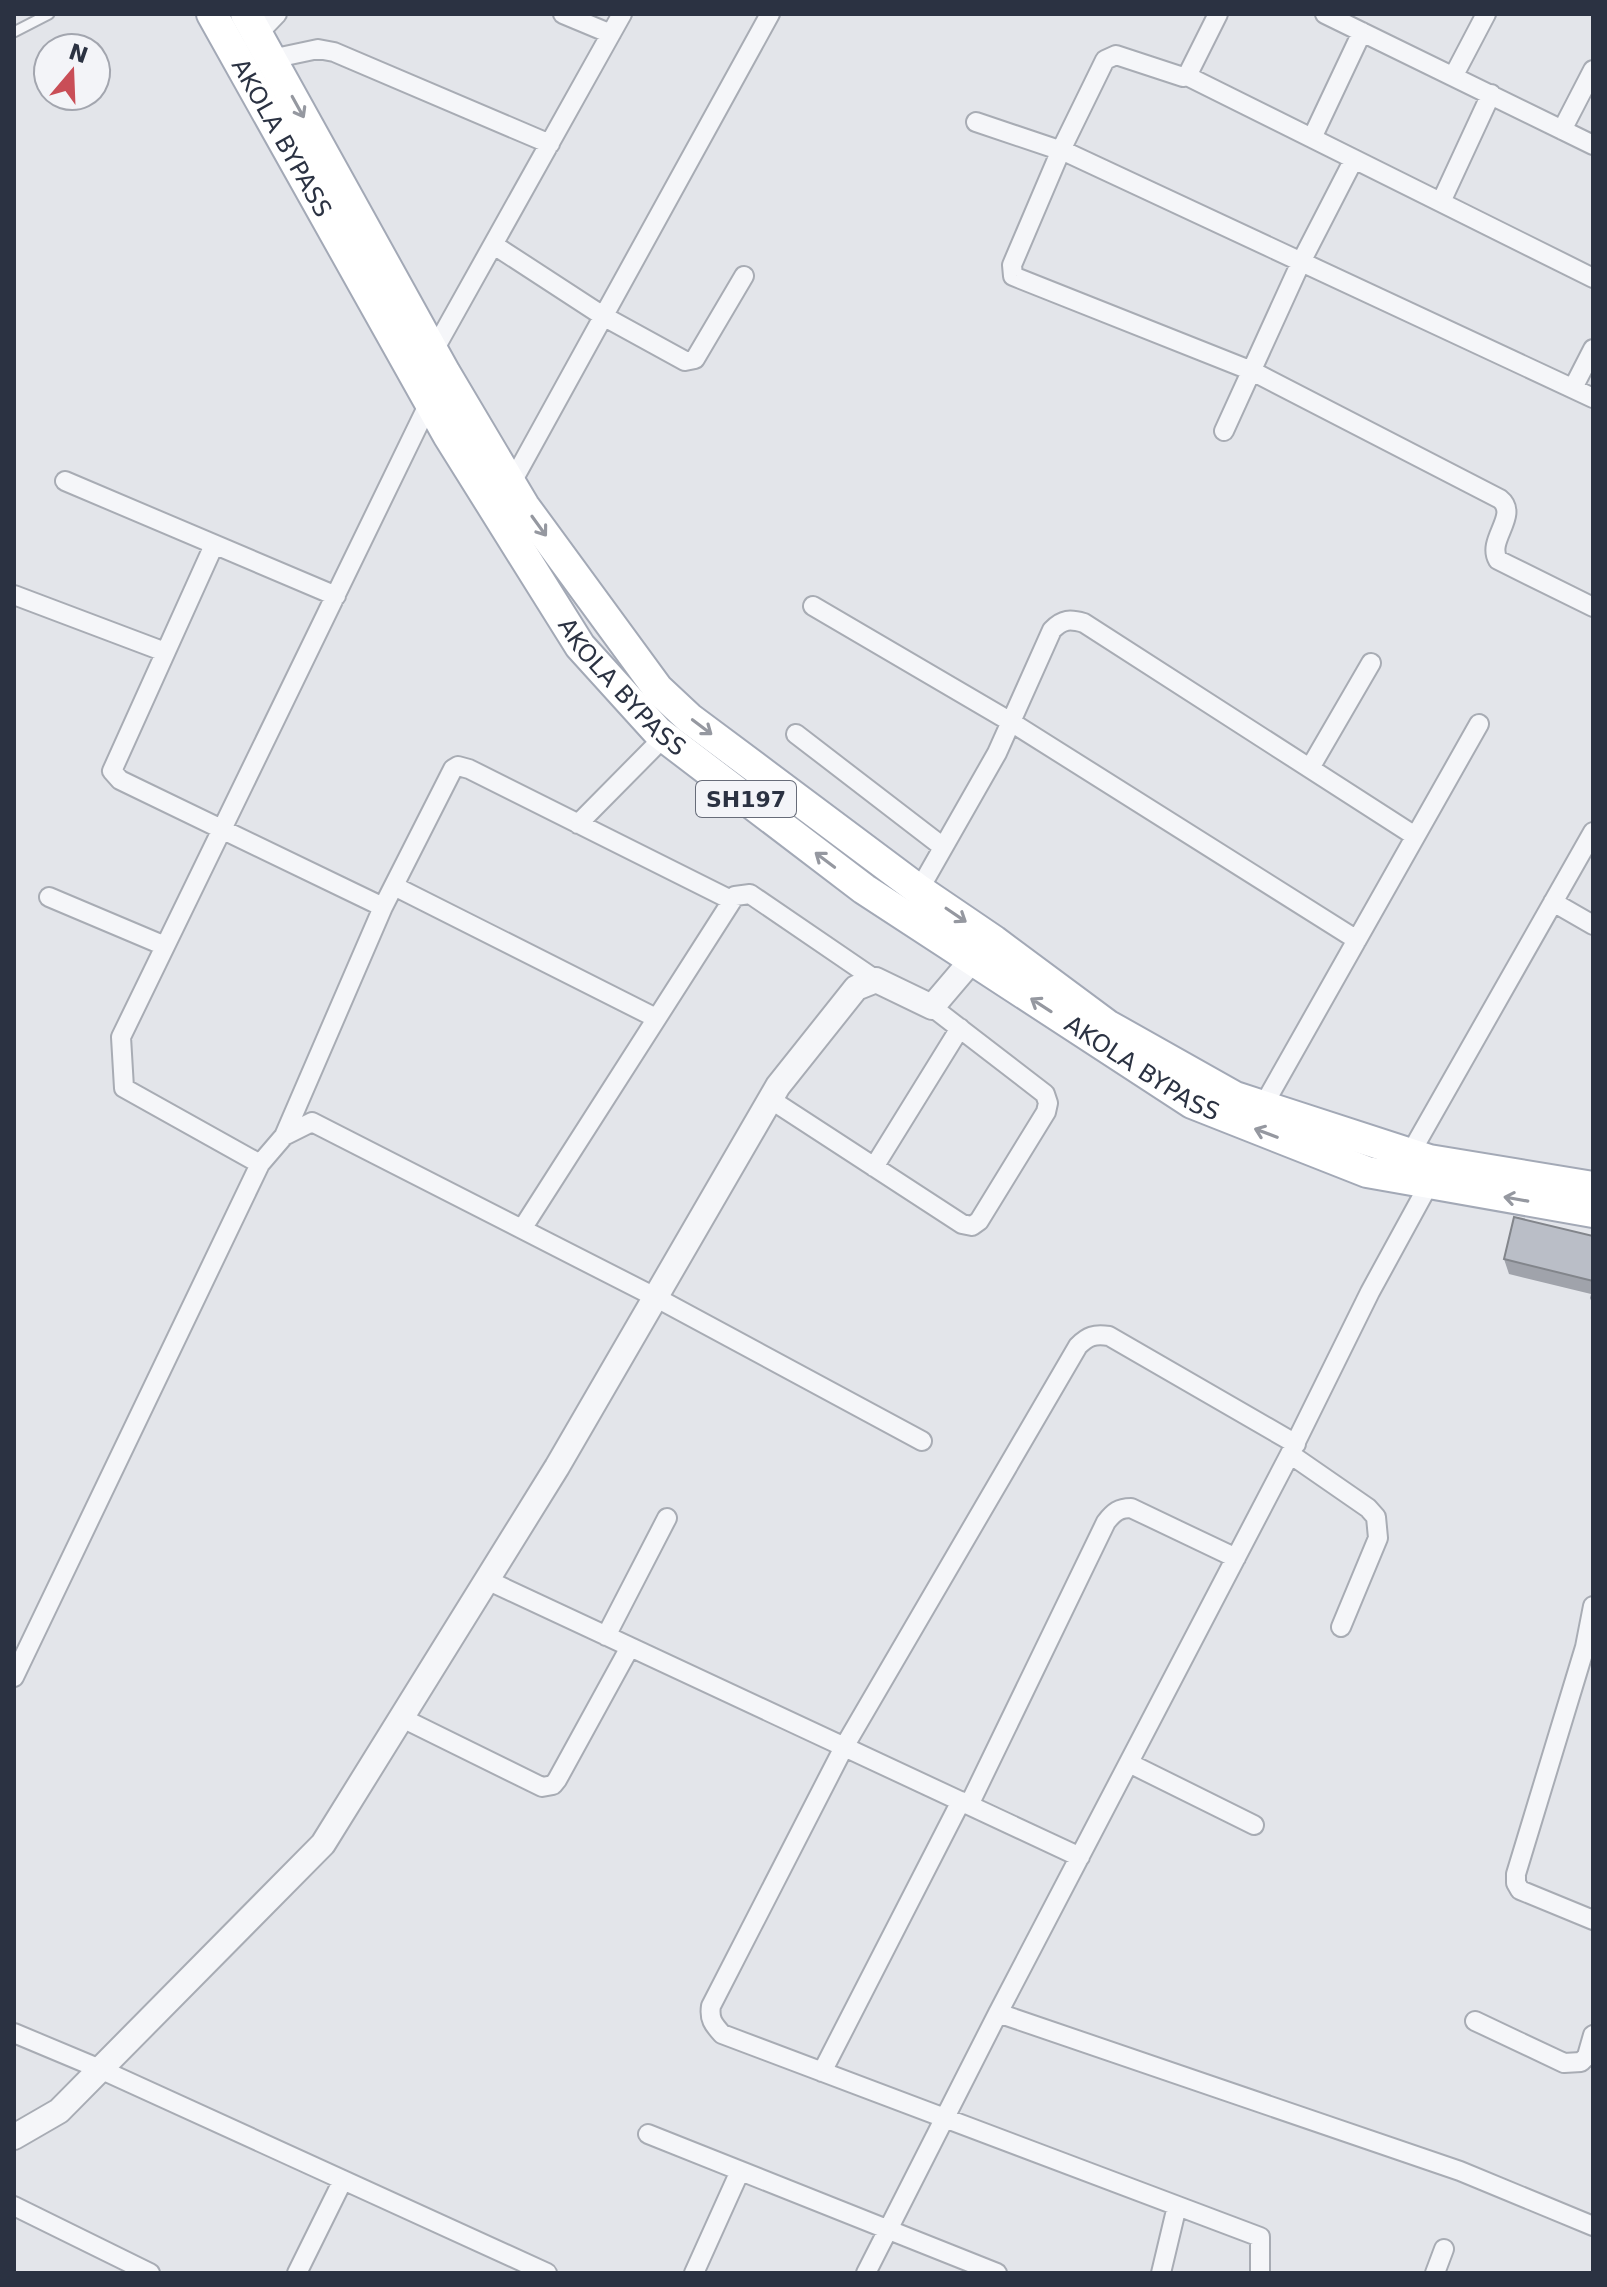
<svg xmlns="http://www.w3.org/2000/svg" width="1607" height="2287" font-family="'DejaVu Sans',sans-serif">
	<rect width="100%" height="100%" fill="#e3e5ea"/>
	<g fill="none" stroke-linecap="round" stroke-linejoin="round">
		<g stroke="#a8acb4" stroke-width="13">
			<path id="service" d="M14,32L49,14"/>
		</g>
		<g stroke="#a8acb4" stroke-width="22">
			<path id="minor" d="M563,14L611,34
				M1218,14L1187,76L1183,77L1116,55L1105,60L1061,150L1012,265L1013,276L1252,371L1500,499C1520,515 1486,540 1498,560L1593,607
				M1325,14L1593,145
				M253,39L277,14
				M271,59L318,49L334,52L550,144
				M1454,75L1486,14
				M1187,76L1593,278
				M976,122L1068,153L1593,398
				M1562,130L1593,70
				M1312,138L1362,32
				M1441,202L1491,94
				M494,245L603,316L685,361L695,359L744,276
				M433,352L622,14
				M1573,388L1593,349
				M1224,431L1301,262L1354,159
				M65,481L336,596
				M511,484L770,14
				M214,545L112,771L120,780L383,907
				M14,595L165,652
				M813,606L1011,722L1357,940
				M796,734L943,847
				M1310,768L1371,663
				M578,824L664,737
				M394,886L656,1018
				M919,890L997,753L1052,630C1063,619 1070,619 1084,623L1415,836
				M49,897L165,946
				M1553,902L1593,925
				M770,1099L962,1224L972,1226L979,1221L1046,1112L1048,1103L1045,1094L932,1007
				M1263,1106L1479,724
				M284,1136L383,907L453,769L458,766L469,769L731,900
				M1410,1154L1593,832
				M260,1164L124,1088L121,1037L429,403
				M874,1167L960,1028
				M522,1229L735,896L750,894L876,980
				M1290,1454L1368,1508L1376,1517L1378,1538L1341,1627
				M487,1580L1080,1857
				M1593,1606L1585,1647L1516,1874V1883L1520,1890L1593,1920
				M606,1636L667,1518
				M14,1677L260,1164L284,1136L312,1122L655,1297L922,1441
				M402,1718L542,1787L553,1785L557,1780L630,1647
				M1129,1763L1254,1825
				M969,1805L1106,1522C1114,1512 1119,1508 1131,1508L1236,1558
				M998,2013L1460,2171L1593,2226
				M1475,2021L1564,2063L1581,2062L1587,2056L1593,2035
				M14,2033L100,2069L547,2273
				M822,2072L961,1801
				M648,2134L997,2273
				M14,2206L150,2273
				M297,2273L343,2180
				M694,2273L740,2171
				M866,2273L998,2013L1290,1454L1370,1292L1429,1184
				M1161,2273L1177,2206
				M1260,2273V2237L722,2034C713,2024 709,2019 711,2006L844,1747L1078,1346C1088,1336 1094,1334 1109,1336L1296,1444
				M1435,2273L1444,2249"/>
		</g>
		<g stroke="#a8acb4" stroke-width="28">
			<path id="tertiary" d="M14,2137L59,2111L323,1844L557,1467L778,1086L856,988L876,980L932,1007L972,960"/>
		</g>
		<g stroke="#a3a9b6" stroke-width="34">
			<g id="primary">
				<path id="s1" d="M212,14L448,435L580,646L658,732L864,889L1192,1103L1367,1172L1593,1212"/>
				<path d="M246,14L445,373L524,506L658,689L689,718L919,890L994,941L1107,1025L1235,1097L1429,1160L1593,1187"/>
			</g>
		</g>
		<use href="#service" stroke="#f5f6f9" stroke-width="9"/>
		<use href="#minor" stroke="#f5f6f9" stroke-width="18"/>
		<use href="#tertiary" stroke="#f5f6f9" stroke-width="24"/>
		<use href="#primary" stroke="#fff" stroke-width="30"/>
	</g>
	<path fill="#a0a3ab" d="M1593,1236V1305L1590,1298L1591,1294L1509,1274L1504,1259Z"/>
	<path fill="#babec7" stroke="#82858b" stroke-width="2" d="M1514,1217L1593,1236V1281L1504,1259Z"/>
	<defs><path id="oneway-shaft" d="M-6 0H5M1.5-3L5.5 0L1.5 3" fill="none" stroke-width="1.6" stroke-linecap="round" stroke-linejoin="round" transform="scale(2)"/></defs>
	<g stroke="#9598a0">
		<use href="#oneway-shaft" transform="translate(298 107) rotate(61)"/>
		<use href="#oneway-shaft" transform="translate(539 526) rotate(54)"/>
		<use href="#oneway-shaft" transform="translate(702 727) rotate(37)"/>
		<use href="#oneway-shaft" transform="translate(825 860) rotate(-143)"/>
		<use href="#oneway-shaft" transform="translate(956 915) rotate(34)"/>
		<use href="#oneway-shaft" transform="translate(1041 1005) rotate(-147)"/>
		<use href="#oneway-shaft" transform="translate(1266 1133) rotate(-159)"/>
		<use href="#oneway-shaft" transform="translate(1516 1199) rotate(-170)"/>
	</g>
	<g text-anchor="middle" stroke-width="6" stroke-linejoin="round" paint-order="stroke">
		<rect fill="#f3f4f8" stroke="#676c79" stroke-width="2" x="696" y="781" width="100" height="36" rx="6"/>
		<g font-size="22" font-weight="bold" fill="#2b3242">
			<text x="746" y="807">SH197</text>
		</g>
		<g font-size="24" fill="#2b3242" stroke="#f3f4f8">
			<text dy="8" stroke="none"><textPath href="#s1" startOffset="142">AKOLA BYPASS</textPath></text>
			<text dy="8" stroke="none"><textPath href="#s1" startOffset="790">AKOLA BYPASS</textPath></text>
			<text dy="8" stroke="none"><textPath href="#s1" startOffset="1438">AKOLA BYPASS</textPath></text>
		</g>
	</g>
	<rect width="1607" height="2287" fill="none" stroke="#2b3242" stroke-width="32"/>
	<g transform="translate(72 72) rotate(19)"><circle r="38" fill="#f3f4f8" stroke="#a3a6af" stroke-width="2"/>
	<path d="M0-6L14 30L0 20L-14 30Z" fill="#c94e57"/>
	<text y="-12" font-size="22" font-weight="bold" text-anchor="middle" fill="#2b3242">N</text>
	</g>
</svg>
